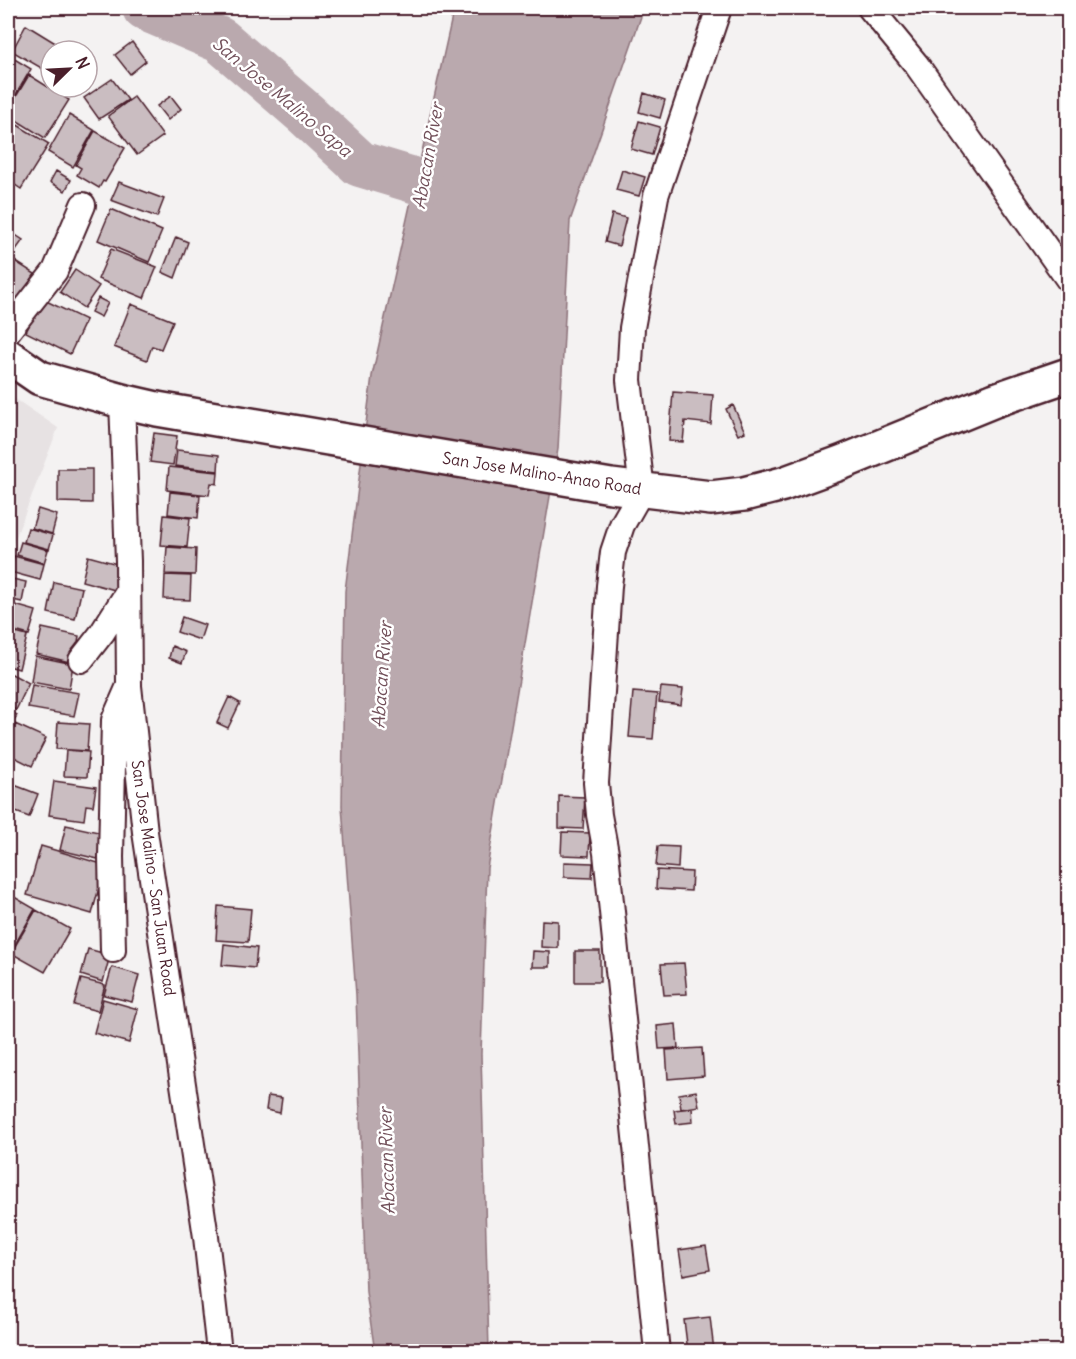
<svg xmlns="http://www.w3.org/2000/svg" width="1076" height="1359" font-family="Delius,sans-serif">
	<rect width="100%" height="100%" fill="#f4f2f2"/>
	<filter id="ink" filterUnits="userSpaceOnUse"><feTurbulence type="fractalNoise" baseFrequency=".0167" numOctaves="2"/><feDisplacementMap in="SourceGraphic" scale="12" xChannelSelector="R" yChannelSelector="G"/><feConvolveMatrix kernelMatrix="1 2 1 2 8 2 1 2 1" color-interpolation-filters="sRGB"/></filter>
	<g filter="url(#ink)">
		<path fill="#e7e2e3" d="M8,394L58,428L8,557Z"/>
		<path fill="#baa9ae" stroke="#8d727a" stroke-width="1.5" d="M454,8H644L570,221L558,449L487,868L481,1054L489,1351L375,1352L366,1292L356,995L342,806L345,591L372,376Z"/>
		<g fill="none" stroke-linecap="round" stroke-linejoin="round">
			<path stroke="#baa9ae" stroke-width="46" d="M145,8L220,40L306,114L360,164L420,182"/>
		</g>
		<path fill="#cabdc1" stroke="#4a1f2b" stroke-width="1.5" d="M26,25L57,44L51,51L43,69L12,51Z
			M132,42L146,61L130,74L115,55Z
			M8,55L31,69L8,108Z
			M87,65L97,71L87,88L85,87H87Z
			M29,75L69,100L45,138L8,115V110Z
			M112,79L128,100L99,119L84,98Z
			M644,93L665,100L660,118L639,112Z
			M171,96L181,109L168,120L157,106Z
			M134,97L163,136L137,155L108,116Z
			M69,115L94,130L73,167L48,152Z
			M639,121L660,127L652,155L631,149Z
			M14,123L49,144L21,189L8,180V133Z
			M95,131L125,148L105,182L103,181L99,188L77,175L81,168L76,165Z
			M622,170L645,177L639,196L616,190Z
			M56,171L71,180L65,191L50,182Z
			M119,182L164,199L157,217L111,200Z
			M111,209L162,231L149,262L98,240Z
			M612,214L626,218L619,246L605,242Z
			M8,230L23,240L10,258L35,274L13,308L8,304Z
			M176,237L188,242L175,278L162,272Z
			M111,249L157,267L144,298L98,279Z
			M75,270L99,286L84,308L60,292Z
			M98,298L108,303L101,317L91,312Z
			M42,299L86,320L70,354L26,332Z
			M131,304L173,321L161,349L152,346L147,360L114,347Z
			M673,392L713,395L711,424L685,421L683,442L669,441Z
			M733,405L745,432L738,435L726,409Z
			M154,433L177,436L173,465L150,462Z
			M177,450L219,455L218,471L175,466Z
			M169,467L218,472L217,484L211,483L209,495L167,490Z
			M58,469H92V503L58,502Z
			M170,492L200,495L198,518L168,514Z
			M38,509L57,515L52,534L32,528Z
			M164,515L190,518L187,547L161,545Z
			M28,528L53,535L49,549L24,542Z
			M21,542L48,550L44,563L17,555Z
			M167,547L196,549L195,575L165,574Z
			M14,556L44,564L40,580L10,572Z
			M88,556L121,565L115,590L82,581Z
			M165,575L191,576L190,600L164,599Z
			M8,578L26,582L22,602L8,599Z
			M54,582L82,588L75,619L48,613Z
			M8,603L36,611L29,635L8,629Z
			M182,617L205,625L200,640L177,632Z
			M42,628L79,636L74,663L36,654Z
			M8,631L27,636L19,669L8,666Z
			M172,646L186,652L182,663L169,658Z
			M35,656L73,664L69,689L31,682Z
			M8,672L29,683L16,710L8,706Z
			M32,685L79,693L74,716L28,708Z
			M661,687L683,689L681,705L659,702Z
			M633,692L657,694L653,739L629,737Z
			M229,697L240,703L228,728L217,723Z
			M8,711L17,715L10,730L8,729Z
			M58,722L89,724L87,751L56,749Z
			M15,724L46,738L32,766L8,754V740Z
			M66,750L89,752L87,777L64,776Z
			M54,781L96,787L93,806L86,805L84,820L49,815Z
			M9,783L38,794L29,817L8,809Z
			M559,796L585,797L583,829L559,828Z
			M66,825L103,833L98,859L60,850Z
			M562,832L590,833L589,856L561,855Z
			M41,846L105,865L92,914L27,895Z
			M658,846L679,847L678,868L656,866Z
			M564,862L593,863L592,878L564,877Z
			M657,870L692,872L691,891L656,889Z
			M9,894L35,909L10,953L8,951V897Z
			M218,906L251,909L248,942L216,940Z
			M36,910L70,929L45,972L11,953Z
			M542,920L558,921V948L541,947Z
			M224,944L257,948L255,968L222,965Z
			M88,949L110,955L103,982L81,975Z
			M533,951L550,952V967H532Z
			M575,951H600V982H575Z
			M684,963L687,994L664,995L661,964Z
			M112,967L139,975L132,1002L104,995Z
			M81,979L105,985L98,1011L74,1005Z
			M103,999L138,1009L129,1043L94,1033Z
			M676,1024L678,1048L659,1049L657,1026Z
			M702,1048L704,1076L668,1079L666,1050Z
			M696,1091L699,1106L681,1109L679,1094Z
			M268,1096L282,1098L280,1113L266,1110Z
			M692,1108L693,1122L676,1124L674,1110Z
			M706,1246L710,1270L683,1275L679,1250Z
			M710,1317L714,1351L688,1352L684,1320Z"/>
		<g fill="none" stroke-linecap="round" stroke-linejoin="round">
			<g stroke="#4a1f2b" stroke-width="28">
				<path id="street" d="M870,8L916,64L1068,279
					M8,331L55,271L83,205
					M122,401L128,561L129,686L145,832L206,1237L219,1352
					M81,660L102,633L128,592
					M113,950L111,857L114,720L128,688
					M657,1352L606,853L599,815L596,783L609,586L613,552L622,525L642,490L629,380L632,328L656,196L719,8"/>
			</g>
			<g stroke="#4a1f2b" stroke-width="38">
				<path id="secondary" d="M8,356L40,378L122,401L157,409L611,486L711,498L744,494L783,484L843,462L995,400L1068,375"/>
			</g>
			<use href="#street" stroke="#fff" stroke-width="24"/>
			<use href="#secondary" stroke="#fff" stroke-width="33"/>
		</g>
	</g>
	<g text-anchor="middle" stroke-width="5" stroke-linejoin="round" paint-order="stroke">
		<g font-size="16" fill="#4a1f2b" stroke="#fff">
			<text transform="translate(542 473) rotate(9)" y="6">San Jose Malino-Anao Road</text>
			<text transform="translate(154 878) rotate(82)" y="6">San Jose Malino - San Juan Road</text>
		</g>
		<g font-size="18" font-style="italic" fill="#714f59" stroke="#fff">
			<text transform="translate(282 97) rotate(40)" y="6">San Jose Malino Sapa</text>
			<text transform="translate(428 156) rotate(-80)" y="6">Abacan River</text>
			<text transform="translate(382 675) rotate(-86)" y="6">Abacan River</text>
			<text transform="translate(387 1161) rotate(-92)" y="6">Abacan River</text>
		</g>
	</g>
	<rect width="1076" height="1359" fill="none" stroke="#fff" stroke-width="30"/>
	<rect x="15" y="15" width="1046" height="1329" fill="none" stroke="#4a1f2b" stroke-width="2" filter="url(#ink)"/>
	<g transform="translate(69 69) rotate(66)"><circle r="28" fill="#ffffff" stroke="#b7a5aa" stroke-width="1.5"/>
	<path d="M0-4.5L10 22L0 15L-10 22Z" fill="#4a1f2b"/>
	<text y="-9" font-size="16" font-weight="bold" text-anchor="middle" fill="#4a1f2b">N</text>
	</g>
</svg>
